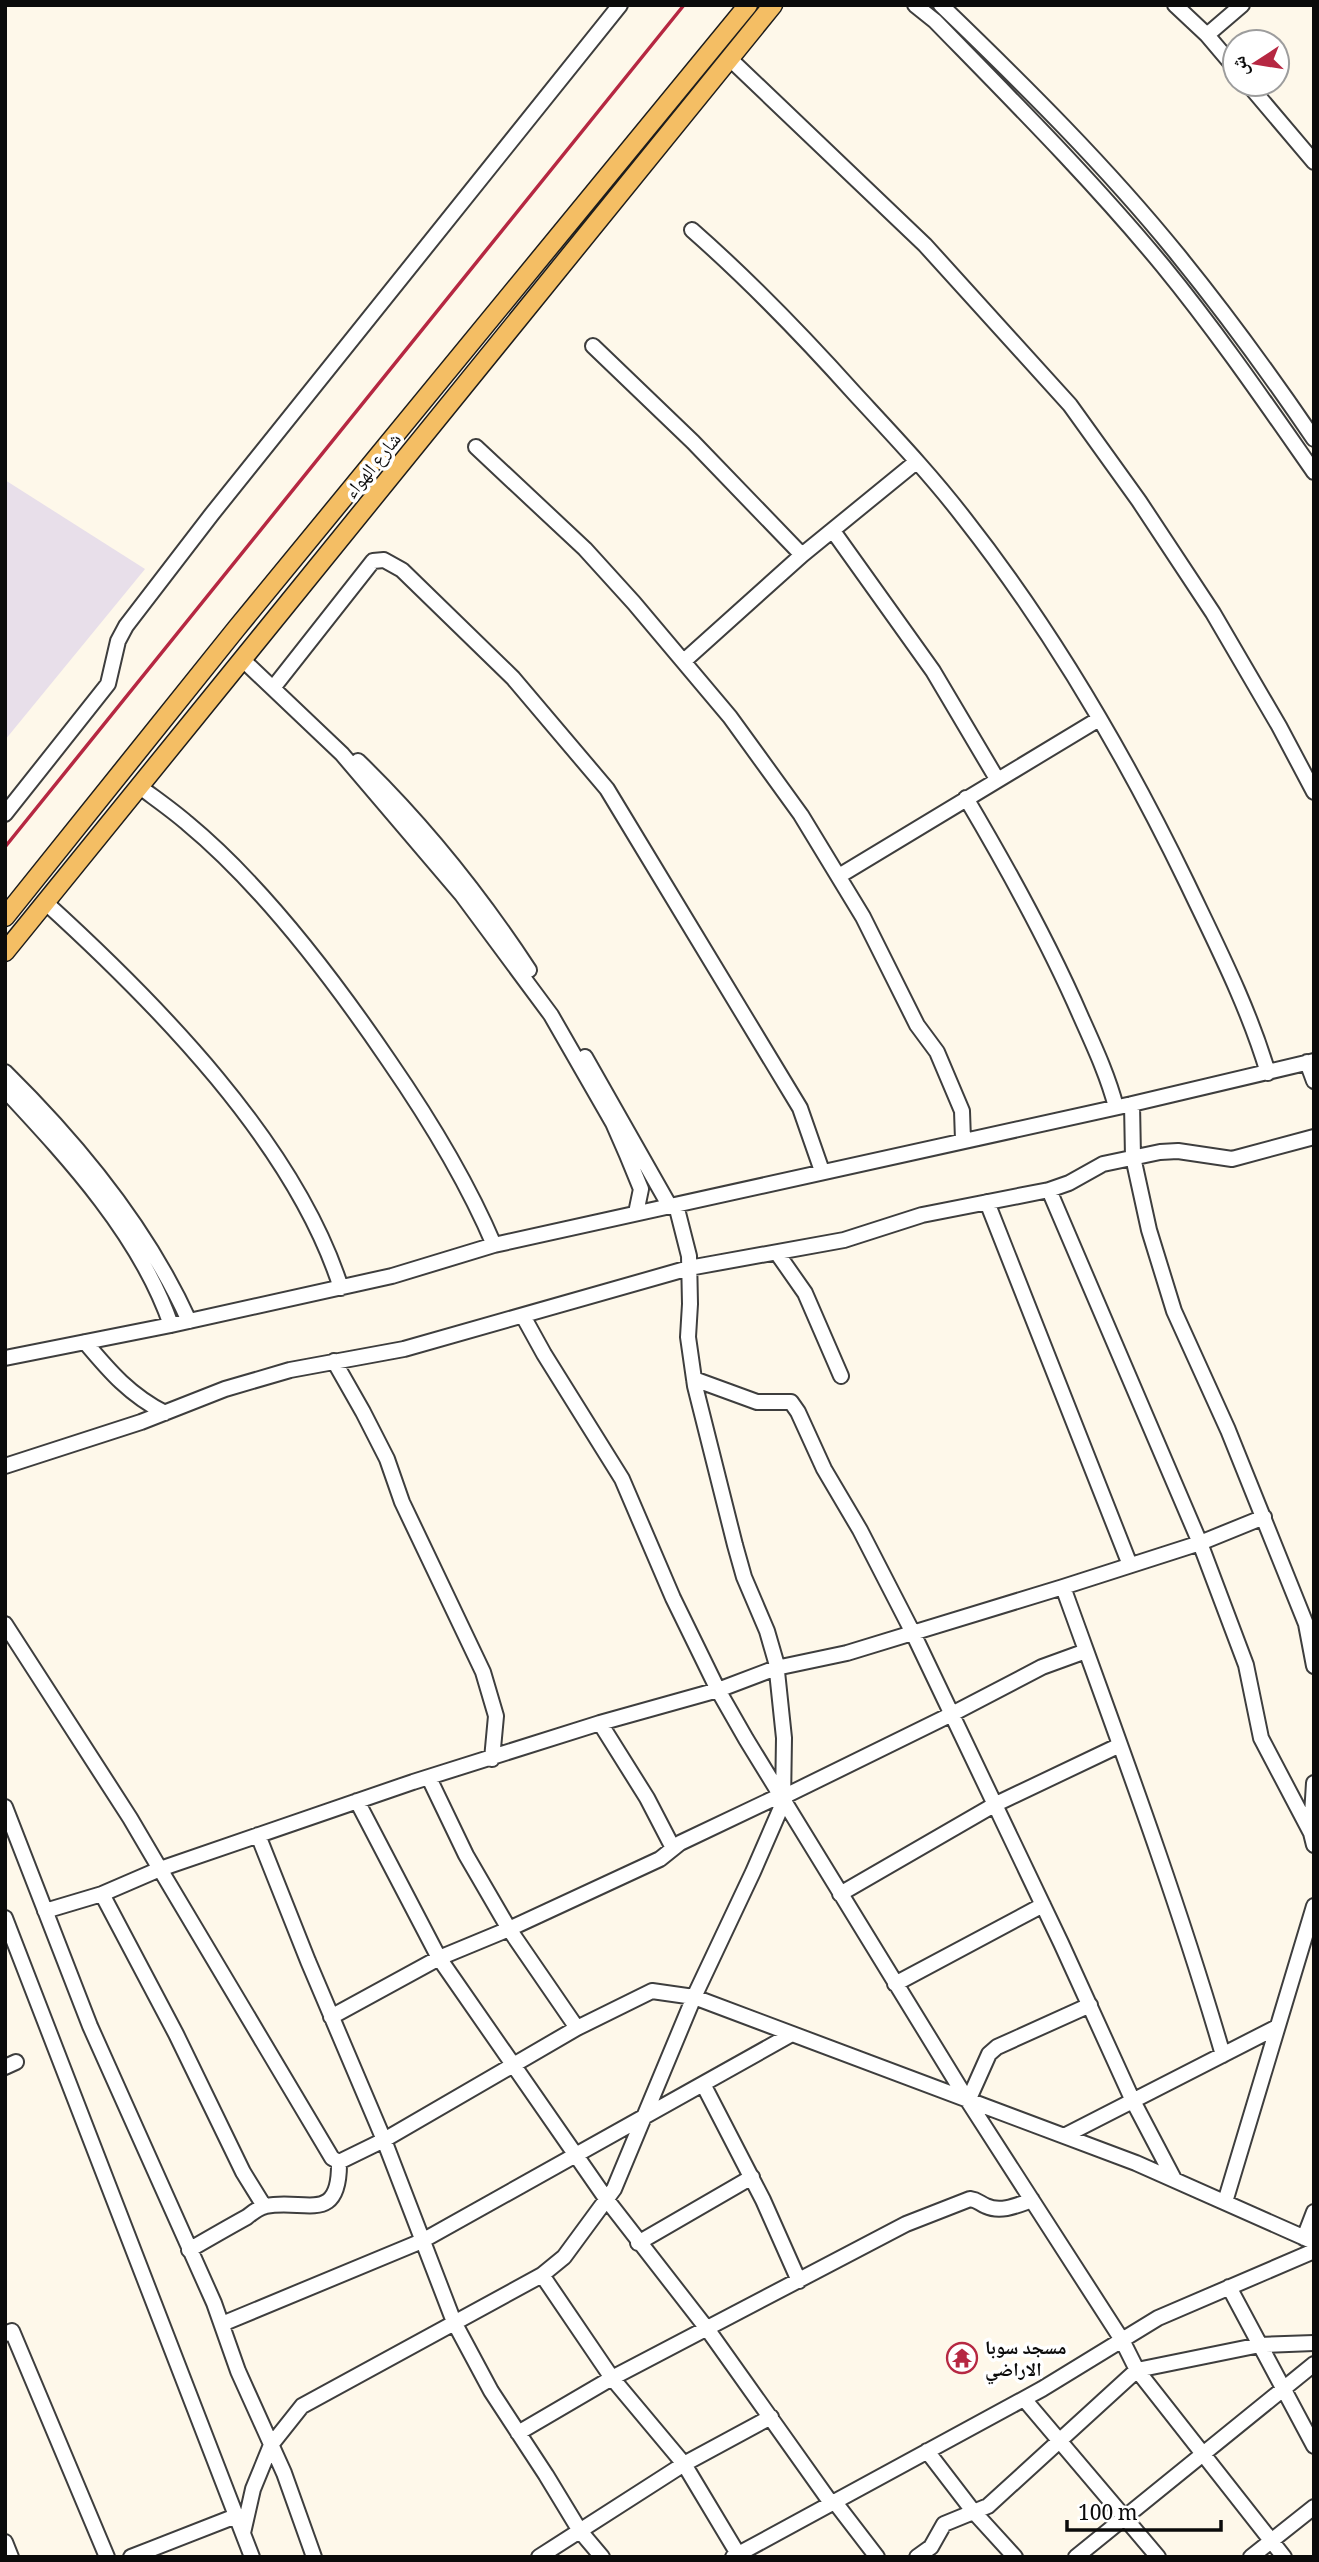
<svg xmlns="http://www.w3.org/2000/svg" width="1319" height="2562" font-family="Georgia,'Noto Naskh Arabic',serif">
	<rect width="100%" height="100%" fill="#fef8ea"/>
	<path fill="#e8dfea" d="M5,480L145,569L5,740Z"/>
	<g fill="none" stroke-linecap="round" stroke-linejoin="round">
		<g stroke="#3e3e3e" stroke-width="18">
			<path id="minor" d="M915,5L935,21C1013,101 1092,180 1163,266C1217,332 1265,402 1314,472
				M941,5C1024,85 1106,166 1178,255C1226,314 1271,376 1314,439
				M1175,5L1207,35L1235,68
				M1207,35L1242,5
				M729,58L925,245L1070,405L1139,501L1213,613L1279,726L1314,792
				M1248,84L1314,162
				M692,230C750,281 804,337 856,395C893,435 931,475 964,518C1052,630 1125,755 1187,883C1217,946 1248,1006 1268,1073
				M593,346L693,442L802,555
				M476,447L585,549L634,603L730,717L801,815L863,917L917,1025L937,1052L962,1111L963,1140
				M833,531L933,671L997,779
				M243,660L342,754L462,895L551,1015L613,1123L627,1155L641,1189L636,1213
				M684,661L802,555L916,462
				M273,688L373,561L384,560L402,570L513,678L607,789L800,1108L822,1171
				M358,761C423,824 479,894 529,970
				M140,787C156,799 172,810 187,823C262,885 334,980 389,1061C429,1119 466,1179 494,1245
				M966,798C1008,869 1048,941 1081,1017C1094,1046 1108,1076 1116,1107
				M5,814L108,684L118,641L126,626L212,514L620,5
				M839,876L1099,719
				M45,902C155,1002 295,1143 341,1288
				M585,1057L669,1205
				M1307,1062L1314,1081
				M5,1072C78,1144 147,1228 189,1321
				M5,1090C69,1159 140,1235 171,1325
				M1132,1104L1133,1157L1149,1230L1174,1311L1228,1430L1306,1624L1314,1666
				M1049,1190L1200,1543L1246,1665L1261,1738L1311,1833L1314,1845
				M987,1202L1130,1565
				M777,1253L805,1293L841,1376
				M523,1316L544,1354L622,1479L673,1598L718,1690L746,1739L968,2101L1122,2340L1137,2370L1284,2557
				M85,1342C110,1372 130,1395 165,1413
				M5,1358L171,1325L392,1276L494,1245L1132,1104L1314,1061
				M334,1361L363,1412L387,1459L402,1502L483,1672L496,1716L492,1759
				M694,1379L757,1402H791L798,1412L824,1469L860,1530L912,1631L1061,1943L1133,2101L1174,2179
				M5,1466L141,1422L225,1389L290,1370L404,1349L689,1268L844,1240L922,1215L1049,1190L1069,1183L1103,1164L1160,1152L1178,1151L1232,1159L1314,1137
				M1063,1587C1119,1742 1177,1897 1223,2055
				M5,1624L130,1818L160,1869L413,1782L600,1723L718,1690L776,1668L847,1653L1063,1587L1200,1543L1264,1517
				M600,1723L647,1798L673,1848
				M429,1778L466,1855L509,1929L577,2028
				M783,1797L952,1714L1042,1667L1086,1651
				M357,1801L439,1958L607,2200L708,2330L831,2503
				M5,1807L90,2026L214,2303L238,2371L284,2473L314,2557
				M1311,1831L1314,1783
				M258,1835L308,1961L384,2140L454,2322L491,2391L546,2475L580,2531L602,2557
				M102,1894L176,2034L243,2172L264,2206
				M840,1894L994,1805L1120,1745
				M45,1911L102,1894L160,1869L332,2158L339,2162L384,2140L577,2028L652,1991L694,1997L1136,2163L1314,2242
				M5,1918L252,2557
				M895,1984L1043,1905
				M331,2017L439,1958L509,1929L660,1859L680,1843L779,1796
				M5,2067L16,2062
				M703,2084L763,2200L799,2281
				M968,2101L989,2054L997,2047L1090,2005
				M1064,2136L1277,2027
				M1225,2202L1314,1906
				M1304,2238L1314,2212
				M638,2243L752,2177
				M189,2250C208,2239 227,2228 247,2217C252,2213 259,2207 266,2206C304,2198 340,2226 339,2162
				M542,2275L612,2378L684,2464L738,2554
				M1229,2287L1314,2446
				M222,2324L422,2241L792,2034
				M5,2334L12,2331L107,2557
				M1024,2399L1158,2557
				M518,2433L612,2378L906,2224L970,2199C978,2200 979,2203 986,2206C1001,2213 1018,2205 1032,2200
				M927,2451L973,2511L1015,2557
				M834,2501L877,2557
				M243,2533L253,2489L271,2445L302,2406L542,2275L564,2257L614,2189L694,1997L753,1872L783,1803L784,1738L776,1662L767,1631L744,1577L735,1545L695,1386L688,1337L690,1304L689,1256L676,1205
				M5,2542L11,2557
				M131,2557L236,2516
				M539,2557L684,2464L771,2417
				M733,2557L1042,2389L1158,2318L1314,2251
				M917,2557L931,2547L944,2524L988,2506L1137,2370L1260,2345L1314,2343
				M1076,2557L1314,2364
				M1251,2557L1314,2507"/>
		</g>
		<g stroke="#1c1c1c" stroke-width="21">
			<path id="major" d="M5,917L236,629L748,5
				M5,952L773,5"/>
		</g>
		<use href="#minor" stroke="#fff" stroke-width="14"/>
		<use href="#major" stroke="#f4be64" stroke-width="18"/>
		<path stroke="#b62842" stroke-width="3.5" d="M5,847L684,5"/>
	</g>
	<defs>
		<g id="temple-ring" transform="scale(1.575)"><circle r="9.5" fill="#fff" stroke="#b62842" stroke-width="1.5"/><path d="M0-6L5-2H3V0L6.5 2.5H4V6H1.5V3h-3V6H-4V2.5H-6.5L-3 0V-2H-5Z" fill="#b62842"/></g>
	</defs>
	<g fill-rule="evenodd">
		<use href="#temple-ring" x="962" y="2358"/>
	</g>
	<g text-anchor="middle" stroke-width="7" stroke-linejoin="round" paint-order="stroke">
		<g font-size="19" fill="#0b0b0b" stroke="#fff">
			<text transform="translate(372 465) rotate(-51)" y="7">شارع الهواء</text>
		</g>
		<g font-size="19" font-weight="bold" fill="#0b0b0b" stroke="#fff" text-anchor="start">
			<text x="985" y="2354">مسجد سوبا<tspan x="985" dy="22">الاراضي</tspan></text>
		</g>
	</g>
	<rect width="1319" height="2562" fill="none" stroke="#0b0b0b" stroke-width="14"/>
	<g transform="translate(1256 63) rotate(258)"><circle r="33" fill="#ffffff" stroke="#9d9d9d" stroke-width="2"/>
	<path d="M0-5L12 26L0 18L-12 26Z" fill="#b62842"/>
	<text y="-10" font-size="19" font-weight="bold" text-anchor="middle" fill="#0b0b0b">ش</text>
	</g>
	<path d="M1067 2520v10h154v-10" fill="none" stroke="#0b0b0b" stroke-width="3.5"/>
	<text x="1078" y="2520" font-size="21" fill="#0b0b0b" stroke="#ffffff" stroke-width="5" paint-order="stroke">100 m</text>
</svg>
